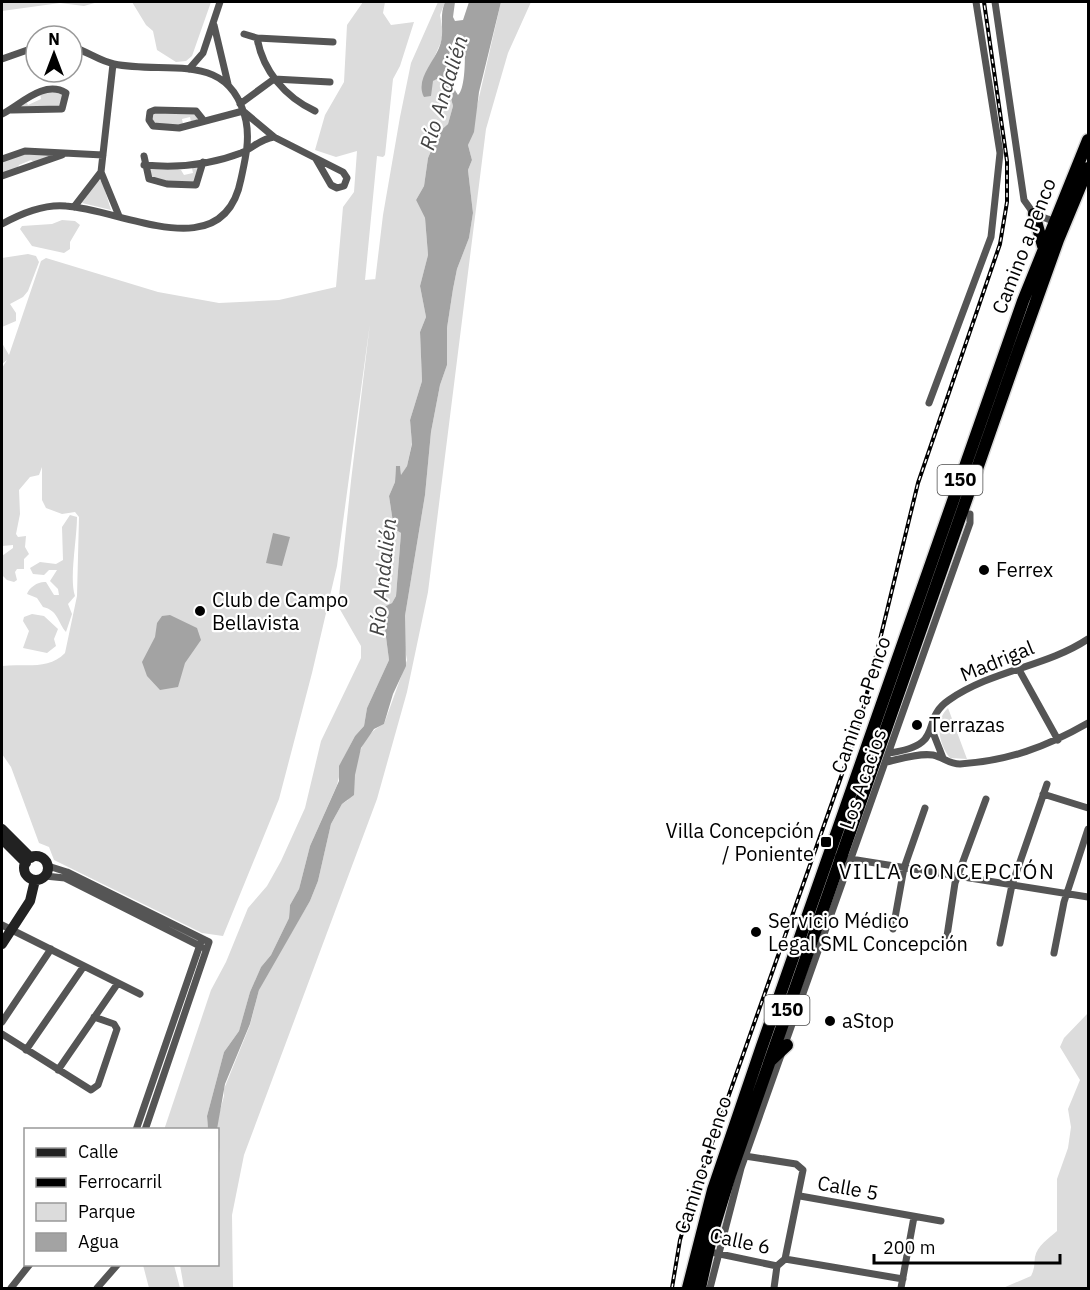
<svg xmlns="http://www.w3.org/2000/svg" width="1090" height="1290" font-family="'IBM Plex Sans',sans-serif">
	<rect width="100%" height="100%" fill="#fff"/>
	<path fill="#dcdcdc" d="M2,2H98L84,6L60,3L2,11Z
		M132,2H211L192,56L186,61L176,62L157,50L153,31L146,25Z
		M363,2H385L383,13L391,25L414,22L400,66L393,79L385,155L383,157L377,156L365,280L376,279L337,566L312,673L279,799L223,936L202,933L54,860L49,847L39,843L11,767L2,754V666C23,663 48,671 65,653L77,596L79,517L75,512L62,514L46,508L42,500V467L39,475L30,477L19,490L20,514L16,534L18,537L26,536L25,547L29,554L24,559V569H17L15,572L17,580L14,582L7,580L2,575V556L13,548V545L2,546V368L7,360L2,364V343L9,355L41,261L46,258L158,292L219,303L279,300L336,287L343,207L354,192L357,151L336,157L315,150L325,115L344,82L347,25Z
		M438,2H445L440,15L443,33L441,42L422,85L437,79L449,91L453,106L448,124L439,132L428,158L424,186L416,200L425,218L428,255L420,286L426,317L420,332L422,381L410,420L412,443L407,466L401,476L400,466H396L395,482L389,496L394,529L401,533L396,596L392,603L384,607L383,614L389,660L367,708L364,726L355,736L344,757L337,785L310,846L299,889L290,905L289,918L271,955L261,967L250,992L239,1031L224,1052L207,1116L208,1129L164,1130L211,990L226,962L248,908L267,886L281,861L305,808L321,741L361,658V646L338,606L351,481L383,215L400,117L411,63Z
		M501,2H531L508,53L486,129L428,592L407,692L377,799L244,1155L232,1215L233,1288H184L180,1265L218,1264L220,1154L216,1125L224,1096V1089L250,1025L260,986L310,901L318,881L331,824L342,804L348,800C356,774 355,737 384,724L407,660L404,644L405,616L425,495L431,432L440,385L447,365V328L453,289L457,269L469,238L473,213L468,170L472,160L468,145Z
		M62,92L63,106L21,107L19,105L26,101L28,105L41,99L40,93Z
		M193,112L199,120L191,122L190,117L182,119L183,124L174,127L154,125L151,122L153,113Z
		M22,153L53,155L35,163L31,160L19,165L17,169L2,174V162Z
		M199,166L194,184L152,179L149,169L181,170L184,175L193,173L192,168Z
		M98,180L102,181L111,210L82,203Z
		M62,220L75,221L80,225L70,242V249L64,253L32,246L20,229L22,226L52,224Z
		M28,254L36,256L39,262L28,291L23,297L10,304L16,313V321L2,327V258Z
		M70,515L77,517C77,539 69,579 75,596L68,604L72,614L66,632C58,623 58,610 43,607L37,598L27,594C29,587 39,581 46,582L54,595H59L58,589L50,581L57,570H49L44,575L33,574L30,568L40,562L56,564L63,560L62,527Z
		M32,614L44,616L58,629L54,639L56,646L47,653L23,648L29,631L23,621L24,617Z
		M948,708L967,759L950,758C939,745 934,721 948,708Z
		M1088,1013V1288H1003L1031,1276C1035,1268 1034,1265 1035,1257C1037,1246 1049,1238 1057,1231V1179L1068,1148L1071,1127L1068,1109L1080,1080L1060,1047L1064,1038Z
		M143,1265H174L180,1288H149Z"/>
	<path fill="#a3a3a3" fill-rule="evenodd" d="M445,2H455L453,17L455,21L463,20L469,2H501L479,92L474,132L468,145L472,160L468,170L473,213L469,238L457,269L453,289L447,328V365L440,385L431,432L425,495L405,616L406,666L393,694L384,724L374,729L361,748L355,775L354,795L342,804L331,824L318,881L310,901L259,990L250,1024L225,1084L217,1129H208L207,1116L224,1052L239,1031L250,992L261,967L271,955L289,918L290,905L299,889L310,846L339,781V766L355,736L364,726L367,708L389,660L383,614L384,607L392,603L396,596L401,533L394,529L389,496L395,482L396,466H400L401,475L407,466L412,444L410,420L422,381L420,332L426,317L420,286L428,255L425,218L416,200L424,186L428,158L439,132L448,124L453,106L449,91L437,79L433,81L431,96L424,97C415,80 433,63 439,48C446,32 438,19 445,2ZM457,34L463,36C466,47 466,89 458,95C446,77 445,54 457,34Z
		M273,533L290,537L282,566L266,563Z
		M170,615L197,628L201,640L185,663L178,687L160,690L147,676L142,662L155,637L157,623L162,616Z"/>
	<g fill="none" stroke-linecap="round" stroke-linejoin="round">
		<g stroke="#dbdbdb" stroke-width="15">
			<path id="highway" d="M1034,214L1043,246
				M771,1060L787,1045
				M688,1288L713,1190L762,1046L1023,301L1088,140
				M700,1288L712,1234L730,1175L1019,349L1058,240L1088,168"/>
		</g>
		<path stroke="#555" stroke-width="7" d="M995,2L1024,200L1034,214L1056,222
			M214,25L228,84
			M244,34L257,38L333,42
			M257,38C263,71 285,97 315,111
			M2,59L36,47
			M113,64L101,172L119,216
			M189,69L203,53L220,2
			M240,104L274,79L330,82
			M243,111L274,137L343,172L347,178L344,186L337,188L331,185L316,159
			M2,114C19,106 44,79 66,93L62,109L12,110
			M204,121L196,111L155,110L150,112L149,120L153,126L179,128L243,111
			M144,156L149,179L167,184L196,185L203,162
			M2,159L25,151L103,155
			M144,165C176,168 210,165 241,153C253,148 260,139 274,137
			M2,176L62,155
			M74,207L101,172
			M2,224C20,214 45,204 66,206C124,210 224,268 241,179C245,160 250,141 246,121C230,49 167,75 114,64C99,61 87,51 72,47
			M929,403L991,237L1000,153L976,2
			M1018,668L1058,740
			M932,730L943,758
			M889,753C948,745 918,721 949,700C992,670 1046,667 1088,639
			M886,762C900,759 918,753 933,755C943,757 949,764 960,764C1008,761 1046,747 1088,723
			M1043,794L1088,808
			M838,857L1088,897
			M48,866L67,872L209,942L145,1130
			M45,876L65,878L202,947
			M2,925L140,994
			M893,929L904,868L925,808
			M947,936L955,883L986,799
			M1000,943L1012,885L1047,784
			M1054,953L1064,902L1088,829
			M2,1022L51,949
			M2,1034L91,1090L98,1085L117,1029L114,1024L94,1017
			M26,1050L84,966
			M58,1070L118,983
			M136,1130L202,939
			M745,1156L796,1164L803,1170L785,1259L777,1266
			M800,1196L941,1221
			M715,1253L777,1266
			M785,1259L903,1279
			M11,1288L30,1264
			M97,1288L118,1264
			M710,1288L741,1168L970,523V514
			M774,1288L777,1266
			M901,1288L914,1217"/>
		<path stroke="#222" stroke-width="10" d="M2,829L31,858
			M2,839L26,863
			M24 868a12 12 0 1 1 24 0a12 12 0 1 1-24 0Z
			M2,944L30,901L35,880"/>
		<use href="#highway" stroke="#000" stroke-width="12"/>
		<g stroke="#000" stroke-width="4">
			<path id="rail" d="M672,1288L680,1240L694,1194L859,726L918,483L1000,244L1007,202V161L984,2"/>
		</g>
		<use href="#rail" stroke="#fff" stroke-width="1.5" stroke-dasharray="4.5" stroke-linecap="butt"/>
	</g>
	<g fill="#000" stroke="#fff" stroke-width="2">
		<circle cx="984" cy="570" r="6"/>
		<circle cx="200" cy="611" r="6"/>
		<circle cx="917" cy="725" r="6"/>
		<rect x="820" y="836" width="12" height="12" rx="3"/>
		<circle cx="756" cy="932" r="6"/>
		<circle cx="830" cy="1021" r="6"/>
	</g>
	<g text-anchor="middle" stroke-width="4.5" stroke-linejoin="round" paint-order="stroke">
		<g fill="#fff" stroke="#4c4c4c" stroke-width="1.5">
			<rect x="937.5" y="465" width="45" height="30" rx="4.5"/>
			<rect x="764.5" y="995" width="45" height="30" rx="4.5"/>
		</g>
		<g font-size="18" font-weight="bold" fill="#000">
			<text x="960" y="486">150</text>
			<text x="787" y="1016">150</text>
		</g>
		<g font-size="20" fill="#000" stroke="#fff">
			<text transform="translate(1024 246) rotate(-69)" y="7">Camino a Penco</text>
			<text transform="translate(997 661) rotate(-22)" y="7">Madrigal</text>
			<text transform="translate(861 705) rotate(-71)" y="7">Camino a Penco</text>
			<text transform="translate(863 779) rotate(-71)" y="7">Los Acacios</text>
			<text transform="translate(703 1165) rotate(-72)" y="7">Camino a Penco</text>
			<text transform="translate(848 1188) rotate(10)" y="7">Calle 5</text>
			<text transform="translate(740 1241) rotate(12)" y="7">Calle 6</text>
		</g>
		<g font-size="20" fill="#000" stroke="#fff" text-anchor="start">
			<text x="996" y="577">Ferrex</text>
			<text x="212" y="607">Club de Campo<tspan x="212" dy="23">Bellavista</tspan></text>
			<text x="929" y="732">Terrazas</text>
			<text x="814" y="838" text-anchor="end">Villa Concepción<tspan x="814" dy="23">/ Poniente</tspan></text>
			<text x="768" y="928">Servicio Médico<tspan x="768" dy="23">Legal SML Concepción</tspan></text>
			<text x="842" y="1028">aStop</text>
		</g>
		<g font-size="21" font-style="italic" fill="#444" stroke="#fff">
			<text transform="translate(444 93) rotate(-73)" y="7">Río Andalién</text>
			<text transform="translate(383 577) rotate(-84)" y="7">Río Andalién</text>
		</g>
		<g font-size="21" letter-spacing="1.5" fill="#000" stroke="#fff">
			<text x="947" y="879">VILLA CONCEPCIÓN</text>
		</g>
	</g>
	<rect width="1090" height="1290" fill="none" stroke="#000000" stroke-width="6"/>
	<rect x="24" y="1128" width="195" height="138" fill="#ffffff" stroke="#999999" stroke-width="1.5"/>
	<rect x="36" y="1148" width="30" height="9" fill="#222222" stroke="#999999" stroke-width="1.5"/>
	<text x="78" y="1158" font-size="18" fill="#000000">Calle</text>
	<rect x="36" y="1178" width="30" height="9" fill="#000000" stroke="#999999" stroke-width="1.5"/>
	<text x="78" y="1188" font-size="18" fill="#000000">Ferrocarril</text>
	<rect x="36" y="1203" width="30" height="18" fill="#dcdcdc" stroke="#999999" stroke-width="1.5"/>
	<text x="78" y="1218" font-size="18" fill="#000000">Parque</text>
	<rect x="36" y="1233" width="30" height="18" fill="#a3a3a3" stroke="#999999" stroke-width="1.5"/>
	<text x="78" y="1248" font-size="18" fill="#000000">Agua</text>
	<g transform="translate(54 54)"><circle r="28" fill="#ffffff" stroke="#999999" stroke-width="1.5"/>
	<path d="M0-4.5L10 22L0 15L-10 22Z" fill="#000000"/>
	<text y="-9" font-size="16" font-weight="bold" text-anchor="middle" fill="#000000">N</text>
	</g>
	<path d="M874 1254v9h186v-9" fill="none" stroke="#000000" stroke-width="3"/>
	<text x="883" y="1254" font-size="18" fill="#000000" stroke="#ffffff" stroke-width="4.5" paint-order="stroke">200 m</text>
</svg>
